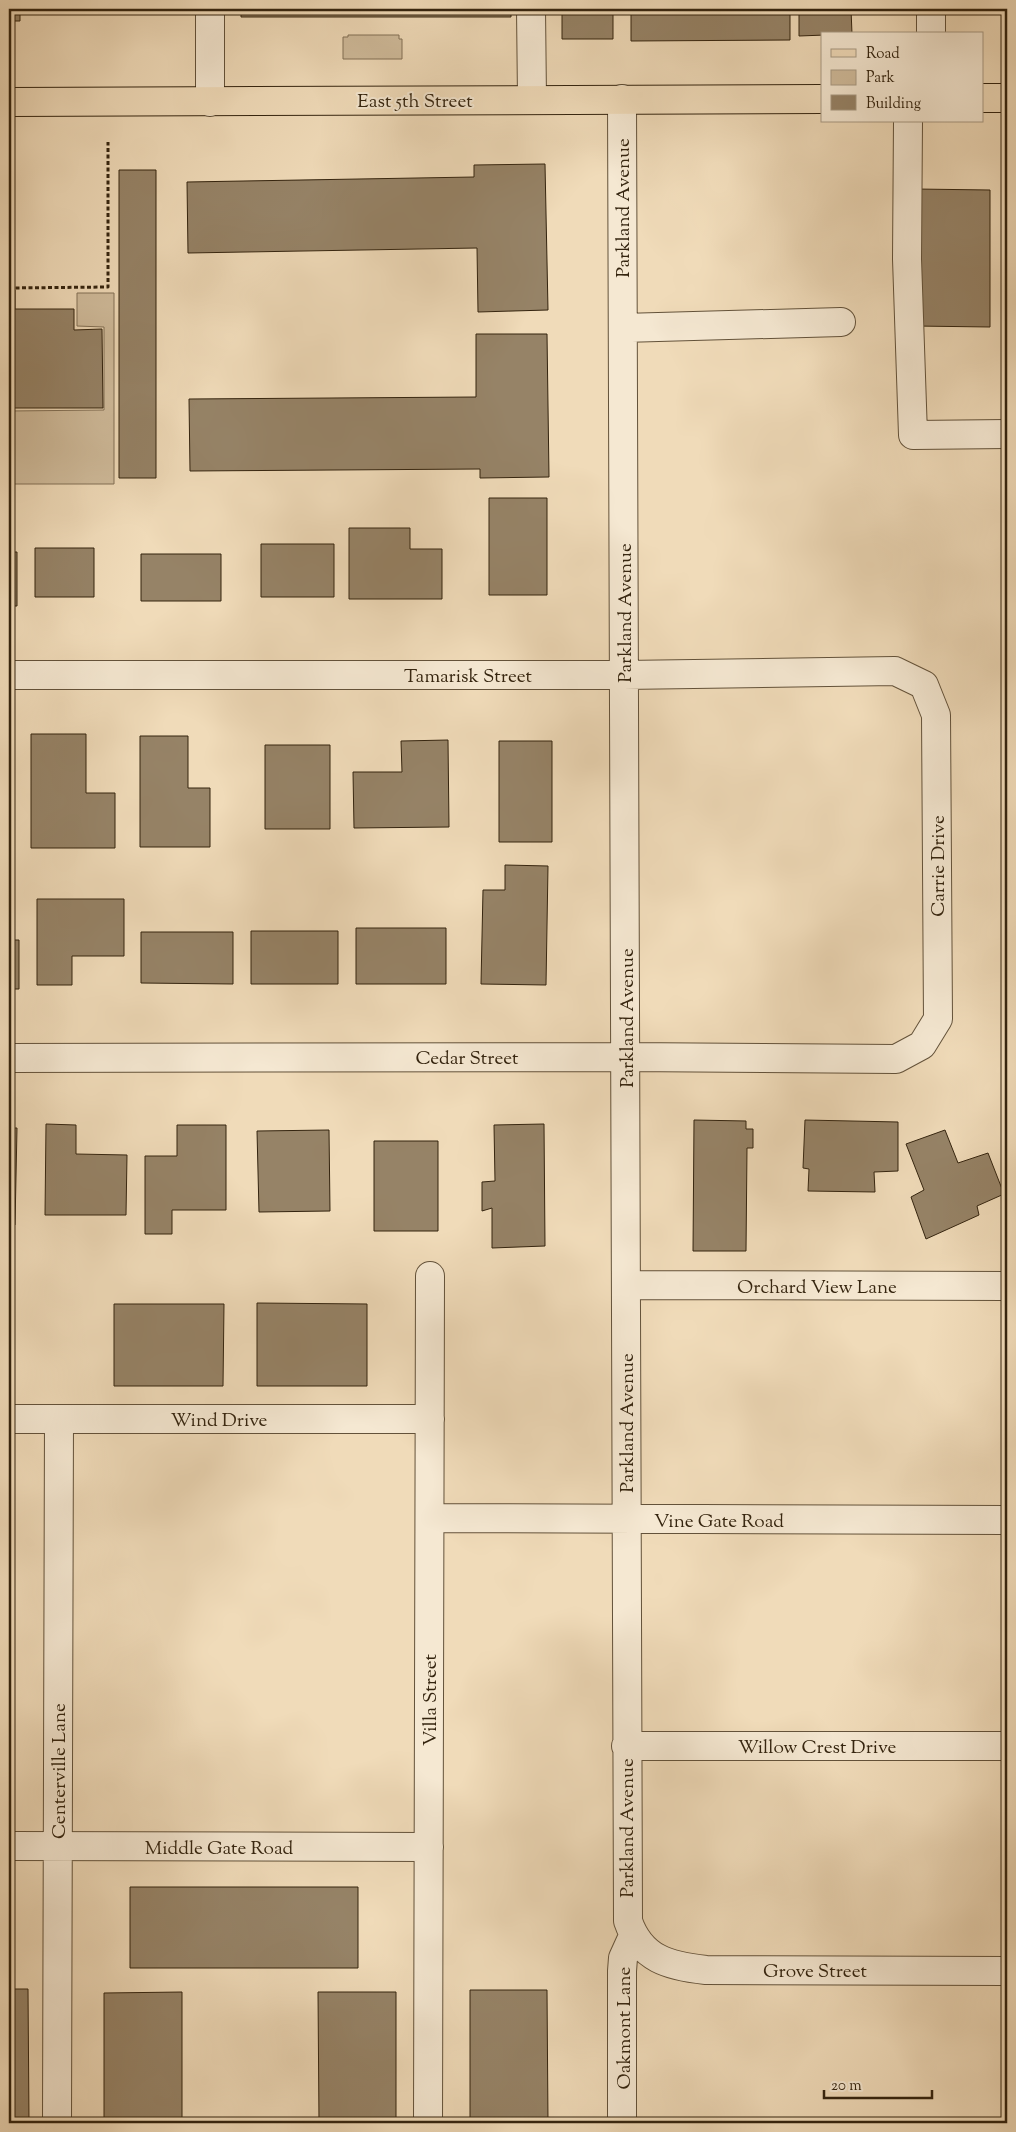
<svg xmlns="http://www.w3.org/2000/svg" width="1016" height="2132" font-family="'Sorts Mill Goudy',serif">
	<rect width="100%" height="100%" fill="#f0dbb9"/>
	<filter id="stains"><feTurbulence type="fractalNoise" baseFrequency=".004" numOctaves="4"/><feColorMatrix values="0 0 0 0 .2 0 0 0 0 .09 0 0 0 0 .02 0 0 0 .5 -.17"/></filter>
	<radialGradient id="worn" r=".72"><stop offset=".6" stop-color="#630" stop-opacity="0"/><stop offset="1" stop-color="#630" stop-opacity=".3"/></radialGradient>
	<path fill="#d0bc9c" stroke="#827056" d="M348,35H399V39H402V59H343V37H348Z
		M77,293H114V484H9V411L104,410V327L77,326Z"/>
	<path fill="#968367" stroke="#34240f" d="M9,9H20V21H9Z
		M46,9H103V10H46Z
		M241,9H511V17H241Z
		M562,9H613V39H562Z
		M631,9H790V40L631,41Z
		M799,9H851L852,34L799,36Z
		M545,164L548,310L478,312L477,248L188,253L187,182L474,177V165Z
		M119,170H156V478H119Z
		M916,189L990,190V327L915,326Z
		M9,290H15V309H74V330L102,329L103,408H9Z
		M476,334H547L549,477L480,478V469L190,471L189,399L476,397Z
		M489,498H547V595H489Z
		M349,528H410V549H442V599H349Z
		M261,544H334V597H261Z
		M35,548H94V597H35Z
		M9,552H17V606H9Z
		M141,554H221V601H141Z
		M31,734H86V793H115V848H31Z
		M140,736H188V788H210V847H140Z
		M448,740L449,827L354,828L353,772H402L401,741Z
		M499,741H552V842H499Z
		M265,745H330V829H265Z
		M505,865L548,866L546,985L481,984L483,890H505Z
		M37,899H124V956H72V985H37Z
		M356,928H446V984H356Z
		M251,931H338V984H251Z
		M141,932H233V984L141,983Z
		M9,940H19V989H9Z
		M694,1120L746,1121V1129H753V1148H747L746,1251H693Z
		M805,1120L898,1122V1171L874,1172L875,1192L808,1191L809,1169L803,1168Z
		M46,1124L76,1125V1154L127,1155L126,1215H45Z
		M544,1124L545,1246L492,1248V1208L482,1211V1182L495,1181L494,1125Z
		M177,1125H226V1210H172V1234H145V1156H177Z
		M9,1128H17L15,1225H9Z
		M329,1130L330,1211L259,1212L257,1131Z
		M945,1130L958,1163L988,1153L1004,1194L977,1206L979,1215L926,1239L911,1197L924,1190L906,1144Z
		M374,1141H438V1231H374Z
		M257,1303L367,1304V1386H257Z
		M114,1304H224L223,1386H114Z
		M130,1887H358V1968H130Z
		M9,1989H28L29,2123H9Z
		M470,1990H547L548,2123H470Z
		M182,1992V2123H104V1993Z
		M318,1992H396V2123H319Z
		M283,2120V2123H218V2121Z"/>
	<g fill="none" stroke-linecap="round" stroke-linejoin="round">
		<g stroke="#63523a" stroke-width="30">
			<path id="minor" d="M531,9L532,99
				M931,34V9
				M622,99L628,1921C641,1959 669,1966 706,1970L1007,1971
				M210,102V9
				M908,121L907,259L913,435L1007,434
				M623,328L841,322
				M9,675H624L895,671L924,685L936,715L938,1019L922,1045L896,1059L626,1057L9,1058
				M626,1285L1007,1286
				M9,1419H430
				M430,1518L1007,1520
				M626,1746H1007
				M9,1846L429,1847
				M57,2123L59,1419
				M428,2123L430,1276
				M622,2123V1971L623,1958L633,1936"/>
		</g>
		<g stroke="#34240f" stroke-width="30">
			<path id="major" d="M982,98H1007
				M9,102L822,99"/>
		</g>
		<path stroke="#34240f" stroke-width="3" stroke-dasharray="4 2.5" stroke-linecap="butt" d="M9,288L108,287V142"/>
		<use href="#minor" stroke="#f5e8d2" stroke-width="28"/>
		<use href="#major" stroke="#f0dbb9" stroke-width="28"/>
	</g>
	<g text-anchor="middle" stroke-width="4" stroke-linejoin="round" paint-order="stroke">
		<g font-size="19" fill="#34240f" stroke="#f5e8d2">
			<text x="415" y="107">East 5th Street</text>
			<text transform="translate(622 208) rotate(-90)" y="7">Parkland Avenue</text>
			<text transform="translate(624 613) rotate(-90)" y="7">Parkland Avenue</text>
			<text x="468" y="682">Tamarisk Street</text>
			<text transform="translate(937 866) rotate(-90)" y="7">Carrie Drive</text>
			<text transform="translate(626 1018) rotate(-90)" y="7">Parkland Avenue</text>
			<text x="467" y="1064">Cedar Street</text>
			<text x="817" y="1293">Orchard View Lane</text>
			<text x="219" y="1426">Wind Drive</text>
			<text transform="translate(626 1423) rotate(-90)" y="7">Parkland Avenue</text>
			<text x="719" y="1527">Vine Gate Road</text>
			<text transform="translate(429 1700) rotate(-90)" y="7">Villa Street</text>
			<text x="817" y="1753">Willow Crest Drive</text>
			<text transform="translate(58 1771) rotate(-90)" y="7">Centerville Lane</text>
			<text transform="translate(626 1828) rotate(-90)" y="7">Parkland Avenue</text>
			<text x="219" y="1854">Middle Gate Road</text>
			<text x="815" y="1977">Grove Street</text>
			<text transform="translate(623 2028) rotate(-90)" y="7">Oakmont Lane</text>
		</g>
	</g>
	<rect width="1016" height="2132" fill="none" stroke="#f0dbb9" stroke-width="30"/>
	<rect x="10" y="10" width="996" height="2112" fill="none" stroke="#34240f" stroke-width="2.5"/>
	<rect x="15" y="15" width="986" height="2102" fill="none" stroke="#34240f"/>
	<rect x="821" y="32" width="162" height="90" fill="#f5e8d2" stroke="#a89a84"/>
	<rect x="831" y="49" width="25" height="8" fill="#f0dbb9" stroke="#a89a84"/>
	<text x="866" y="58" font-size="15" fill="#34240f">Road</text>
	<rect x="831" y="70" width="25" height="15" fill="#d0bc9c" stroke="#a89a84"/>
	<text x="866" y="82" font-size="15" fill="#34240f">Park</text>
	<rect x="831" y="95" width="25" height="15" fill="#968367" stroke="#a89a84"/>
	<text x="866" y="108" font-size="15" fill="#34240f">Building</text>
	<path d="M824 2090v8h108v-8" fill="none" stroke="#34240f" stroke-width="2.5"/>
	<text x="831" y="2090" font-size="15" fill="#34240f" stroke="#f5e8d2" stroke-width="4" paint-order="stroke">20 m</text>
	<rect width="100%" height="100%" filter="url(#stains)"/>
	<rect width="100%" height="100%" fill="url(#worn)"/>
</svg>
